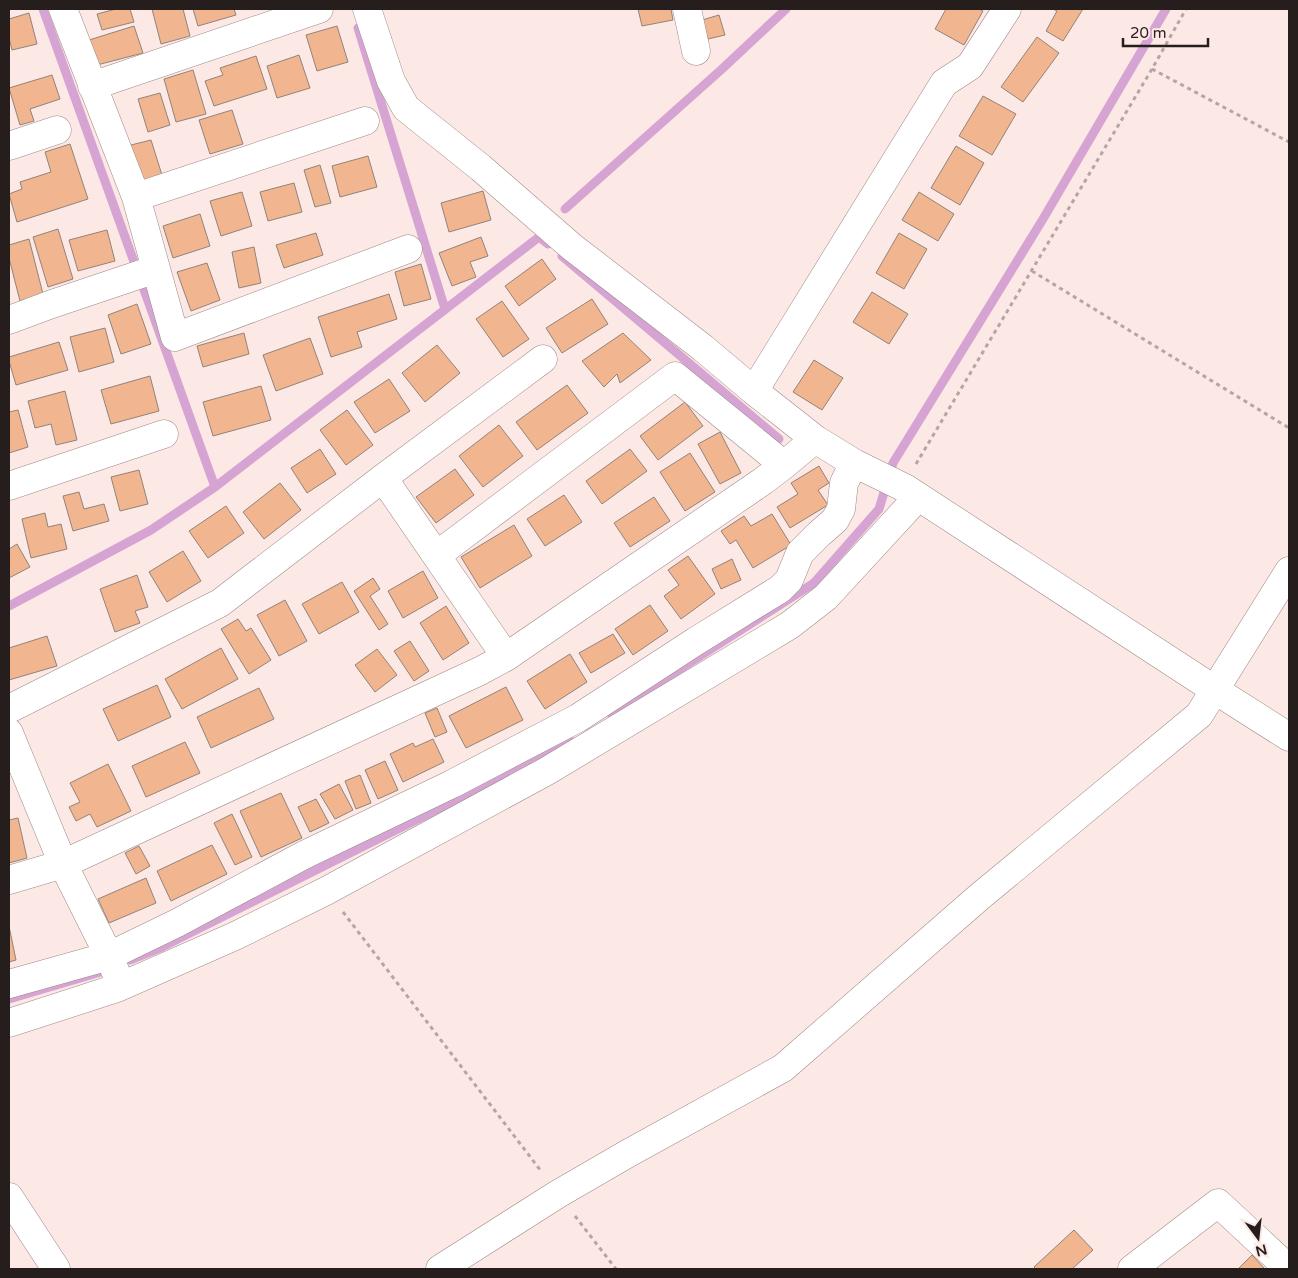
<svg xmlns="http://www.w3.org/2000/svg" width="1298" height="1278" font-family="'Varela Round',sans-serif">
	<rect width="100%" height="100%" fill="#fce8e5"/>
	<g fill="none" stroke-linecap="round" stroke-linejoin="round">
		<path stroke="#d6a4d3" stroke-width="9" d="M43,9L215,487
			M358,28L445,309
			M565,209L722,69L786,9
			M562,256L779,439
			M9,606L151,530L215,487L539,237L548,244
			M610,713L641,694L814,583L879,509L893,463L1043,219L1166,9
			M130,960L162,947L510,773L569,738
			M9,999L104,971"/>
	</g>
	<path fill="#f1b58f" stroke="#92837a" d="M116,9H130L134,22L102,30L97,14Z
		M152,9H183L190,36L161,44Z
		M193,9H234L236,15L198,26Z
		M638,9H671L673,20L642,26Z
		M946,9H979L983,11L964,45L935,29Z
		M1053,9H1083L1063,41L1046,31L1057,11Z
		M29,13L37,44L12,50L9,38V19Z
		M719,15L725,35L708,39L702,20Z
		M134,26L143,53L97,65L89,40Z
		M337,26L348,62L317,71L306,35Z
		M1037,37L1059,53L1023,102L1001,87Z
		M299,55L310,88L277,98L267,66Z
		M256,56L267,89L214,106L205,81L223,75L220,68Z
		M193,70L206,114L176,122L164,79Z
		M52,75L60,99L30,109L34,121L20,125L9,88Z
		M160,93L170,125L148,132L138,99Z
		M983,96L1016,114L992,155L959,136Z
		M232,110L243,144L210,154L199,120Z
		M151,140L162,175L137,182L127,146Z
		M70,144L88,199L17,222L9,194L22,189L20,182L51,172L45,152Z
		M956,146L984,163L960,205L931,188Z
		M368,156L377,187L340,197L332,166Z
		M320,165L331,203L315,207L304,170Z
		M294,183L302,212L268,221L260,192Z
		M483,191L491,220L449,232L441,203Z
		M242,192L252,226L221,236L210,201Z
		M919,192L954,214L938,241L902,220Z
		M200,214L210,246L173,258L163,226Z
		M58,229L73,279L48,287L33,237Z
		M107,230L115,261L78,271L69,240Z
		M316,233L323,255L284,268L276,245Z
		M899,233L927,249L904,289L876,273Z
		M481,237L488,256L470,262L476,277L452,286L439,253Z
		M29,239L43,294L20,301L9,258V245Z
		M254,247L261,283L239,288L232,252Z
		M542,259L556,279L519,306L505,286Z
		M207,263L220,300L191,311L177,272Z
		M421,264L431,299L404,306L395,272Z
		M872,292L908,314L889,344L853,322Z
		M389,294L397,319L357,332L362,347L331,357L318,317Z
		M592,299L608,324L562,353L546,328Z
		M502,301L529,339L503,357L476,319Z
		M137,304L151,344L121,354L108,315Z
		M105,328L114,362L79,372L70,337Z
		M244,333L249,354L203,367L197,346Z
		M623,333L651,360L620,383L617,374L604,387L582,361Z
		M310,338L323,374L276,391L263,355Z
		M59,342L68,370L16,385L9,361V357Z
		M437,345L460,373L425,402L402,373Z
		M814,360L843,378L822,410L793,392Z
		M150,376L159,411L111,424L101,390Z
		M389,379L410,411L375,433L354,402Z
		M567,385L588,413L537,450L516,422Z
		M261,386L271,420L213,436L203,402Z
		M65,391L77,440L56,445L51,424L35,428L28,401Z
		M685,402L703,426L658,460L640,436Z
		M18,410L28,447L9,453V412Z
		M347,410L373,445L346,465L320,430Z
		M499,425L523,456L483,487L459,456Z
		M720,432L741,473L720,484L698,444Z
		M320,449L336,474L307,493L291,468Z
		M630,449L647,471L602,504L586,481Z
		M690,453L715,492L685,511L660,472Z
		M819,466L829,483L818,490L828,505L790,528L777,507L798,494L791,483Z
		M455,469L474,495L436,523L416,497Z
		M139,470L148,504L120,511L111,477Z
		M280,483L301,510L264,539L243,512Z
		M79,492L84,509L104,504L109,521L73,531L63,496Z
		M564,495L582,522L545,546L527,519Z
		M654,497L670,521L630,547L614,523Z
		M226,506L244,533L208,558L189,531Z
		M45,513L48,527L61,524L67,549L31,558L22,519Z
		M772,514L791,545L753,568L736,540L730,544L721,531L744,516L751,526Z
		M514,525L532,556L480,588L461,557Z
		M17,544L30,567L9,578V549Z
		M183,551L201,581L167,602L149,572Z
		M688,556L715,594L681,619L664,596L679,585L668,570Z
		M732,559L741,580L721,589L712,569Z
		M423,571L438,598L403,618L388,591Z
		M137,575L148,607L135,611L140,623L115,632L100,589Z
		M373,578L380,589L370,596L388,624L379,630L354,591Z
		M342,582L359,612L319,634L302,604Z
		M285,600L307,641L279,656L257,615Z
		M650,605L668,631L633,655L615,629Z
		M446,606L469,643L443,660L420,623Z
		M238,619L246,631L251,628L271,660L249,674L221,629Z
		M613,634L625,653L591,673L579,653Z
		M47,636L57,666L9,680V648Z
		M410,641L429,671L414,681L394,651Z
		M221,648L238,679L182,709L165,679Z
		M377,649L397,675L375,692L355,665Z
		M570,654L587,682L545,709L527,681Z
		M157,685L171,717L118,741L103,709Z
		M506,687L523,720L466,748L449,716Z
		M259,688L274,719L211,748L197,717Z
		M437,708L447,732L435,737L425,713Z
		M433,739L444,762L403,782L390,754L413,743L415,747Z
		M185,742L200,773L146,797L132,766Z
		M385,761L398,790L378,799L365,770Z
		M108,764L131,811L97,827L90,814L76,821L69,807L80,802L70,783Z
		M360,775L371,803L356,809L345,781Z
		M339,784L353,810L335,819L320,794Z
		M281,793L302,838L261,857L240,811Z
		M316,799L329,823L310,832L298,807Z
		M232,814L252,857L235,865L214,823Z
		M18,818L27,858L9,863V820Z
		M212,845L227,874L171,901L157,871Z
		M139,846L150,866L136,874L125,853Z
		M146,878L156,903L109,923L98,899Z
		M9,926L16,960L9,962Z
		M1074,1230L1093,1250L1072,1269H1036L1034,1267Z
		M1252,1255L1265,1269H1238Z"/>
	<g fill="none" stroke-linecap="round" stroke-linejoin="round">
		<g stroke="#9d8a88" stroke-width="29">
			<path id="minor" d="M63,9L136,197L175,337L408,249
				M367,9L391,81L406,108L481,168L572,247L703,348L754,391L815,439L854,463L905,488L1215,690L1289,737
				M687,9L696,51
				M92,86L319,9
				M9,146L57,130
				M136,197L365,121
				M9,320L52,304L156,269
				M754,391L944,83L970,66L1007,9
				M383,478L506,657
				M9,486L164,434
				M437,555L675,376L784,465
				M9,709L220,603L383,478L543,359
				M9,733L63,864L109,956L116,973
				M9,880L63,864L480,671L506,657L763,481L784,465L815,439
				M9,984L109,956L177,923L304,855L452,784L578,718L696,641L780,589L789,580L800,553L819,534L835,520L841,509L844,483L854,463
				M9,1023L117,988L235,936L326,891L547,771L790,625L826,597L918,497
				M9,1197L56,1269
				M440,1269L558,1194L627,1154L783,1068L978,898L1199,715L1289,571
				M1132,1269L1218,1203L1289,1269"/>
		</g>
		<path stroke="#b5a5a3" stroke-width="3" stroke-dasharray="4 4" stroke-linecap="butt" d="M1152,69L1289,142
			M1032,271L1289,428
			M916,464L1152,69L1186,9
			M343,912L541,1171
			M575,1216L616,1269"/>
		<use href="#minor" stroke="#fff" stroke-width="28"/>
	</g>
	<rect width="1298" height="1278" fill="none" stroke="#251e1d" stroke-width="20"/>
	<g transform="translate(1258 1238) rotate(165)" stroke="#fce8e5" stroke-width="4" paint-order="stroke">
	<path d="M0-4L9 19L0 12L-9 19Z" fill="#251e1d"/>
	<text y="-8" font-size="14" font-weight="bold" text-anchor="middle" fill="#251e1d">N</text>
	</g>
	<path d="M1123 38v8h85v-8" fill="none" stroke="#251e1d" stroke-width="2.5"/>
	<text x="1130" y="38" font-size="15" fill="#251e1d" stroke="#fce8e5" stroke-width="4" paint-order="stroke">20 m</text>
</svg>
